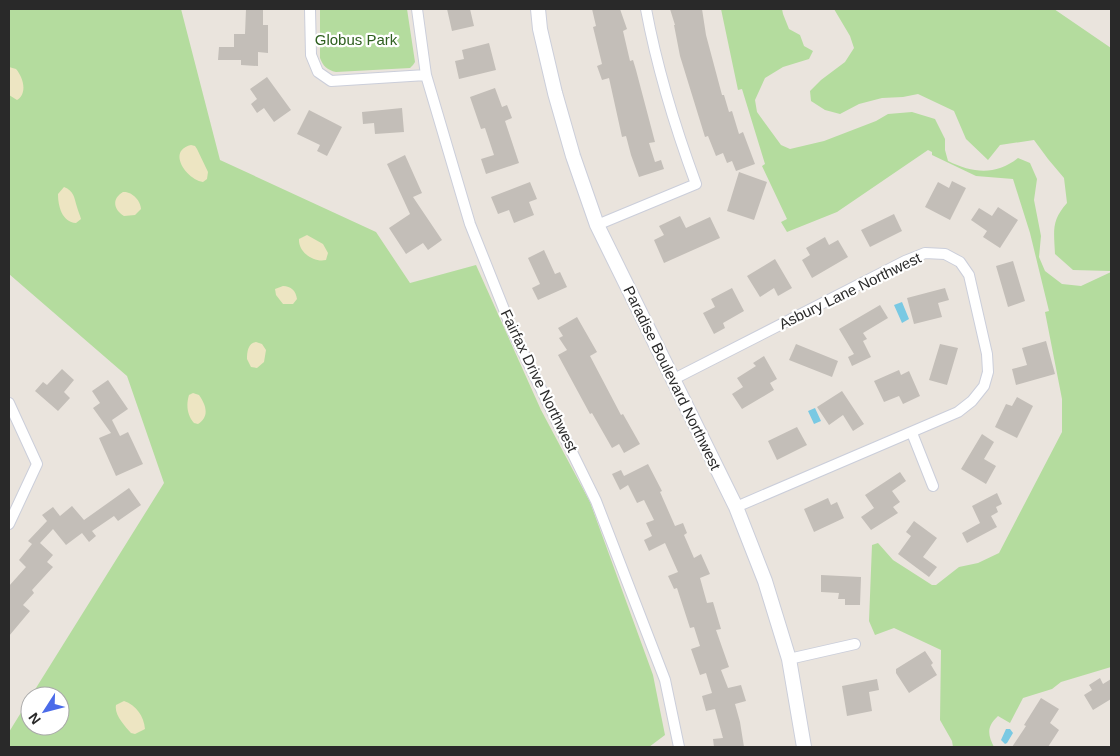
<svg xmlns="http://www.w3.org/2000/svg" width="1120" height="756" font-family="Arial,sans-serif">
	<rect width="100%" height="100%" fill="#eae4dd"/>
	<path fill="#b4dc9e" d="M9,9H181L220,160L376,232L410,283L476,265L541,410L590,502L653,675L665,735L649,747H9V732L30,698V726H60V696H31L164,483L127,376L9,274Z
		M320,9H407L415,62L413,65L410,68L336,72C327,70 323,66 320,58Z
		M721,9H782L783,14L789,29L800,35L804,46L813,51L809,59L783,67L765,78L755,100L757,112L781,145L790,149L824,141L876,121L888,114L912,112L935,119L945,139V150L948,161C973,173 995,176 1018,158L1030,163L1037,179L1034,200L1041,236L1039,257L1045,271L1062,284L1081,286L1111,272V667L1061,682L1052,689L1023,698L1010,723L998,716C986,727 988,735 994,747H953L952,741L940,720L941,650L894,628L875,635L869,621L872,545L878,543L893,560L932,585H936L959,567L978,563L999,553L1062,432V399L1045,312L1049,311L1030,233L1013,179L976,176L932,155V152L928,150L837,212L787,232L781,222L787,219L762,166L765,164L742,89L738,90Z
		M834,9H1054L1111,48V271L1073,270L1055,254C1054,231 1051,221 1067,203L1064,178L1048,159L1034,140L1000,145L988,160L966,139L954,111L918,94L903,97L882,98L859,104L840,114L825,110L811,101L810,91L821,80L845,62L854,48L850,36Z"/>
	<path fill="#ede5c2" d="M9,67L16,69C23,77 28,93 17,100L9,95Z
		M191,145L195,146L197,149L208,172L207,179L203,182C187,180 166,151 191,145Z
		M64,187C74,191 74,197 77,207C78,211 80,215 81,219L76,223C62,222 58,206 58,194Z
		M123,192C132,191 141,201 141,209L135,215L124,216C114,210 111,199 123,192Z
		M307,235L323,244L328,253L326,260C314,263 298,252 299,239Z
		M283,286C291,286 296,291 297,299L293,304H283L276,295L275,289Z
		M256,342L262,344L266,350L264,362L257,368L251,367L247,359C247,352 248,343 256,342Z
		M193,393L199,395C206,405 210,416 198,424L194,423C187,415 186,405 189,395Z
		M124,701C136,705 144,716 145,729L135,734L131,733C125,726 114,715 116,705Z"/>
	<path fill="#79c9e3" d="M902,302L909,319L902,323L894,305Z
		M815,408L821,421L814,424L808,411Z
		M1006,729H1010L1013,733L1007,743L1005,744L1001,740Z"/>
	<path fill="#c3beb8" d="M246,9H263V25H268V53L258,52V66L241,65V60H218L219,47H234V34H245Z
		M447,9H470L474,26L452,31Z
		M592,9H620L627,29L623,31L630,61L633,60L636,70L655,142L649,143L655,162L661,160L664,169L639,177L631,155L626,136L622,137L609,78L602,80L597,66L602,64L593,27L596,26Z
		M670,9H702L706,35L722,95H724L729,112L732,111L739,134L743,132L755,164L736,171L732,161L727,163L723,153L716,156L708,136L705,137L680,56L674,25H675Z
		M489,43L496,70L459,79L455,61L464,59L462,50Z
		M267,77L291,110L274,122L264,108L257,113L251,104L257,99L250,89Z
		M495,88L502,107L507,105L512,118L505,121L519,163L486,174L481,159L494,155L485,128L481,129L470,97Z
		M402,108L404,132L375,134L374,123L363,124L362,112Z
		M309,110L342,127L327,156L317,151L320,145L297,134Z
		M405,155L422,193L413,197L442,240L428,250L423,243L406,254L389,228L410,214L387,164Z
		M739,172L767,182L754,220L727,211Z
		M952,181L966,188L950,220L925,207L938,182L949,188Z
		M530,182L537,199L529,202L534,215L514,223L509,210L498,214L491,197Z
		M998,207L1018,220L1000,248L983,237L987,231L971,220L979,208L992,216Z
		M894,214L902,231L870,247L861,230Z
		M680,216L686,228L710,217L720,238L664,263L654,240L664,235L659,226Z
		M825,237L829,245L838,240L848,257L812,278L802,260L810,255L806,248Z
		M544,250L555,274L560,272L567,287L538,300L532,288L540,284L528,258Z
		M775,259L792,288L778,296L774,288L760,297L747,276Z
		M1013,261L1025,301L1008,307L996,266Z
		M732,288L744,311L723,323L725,328L714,334L703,313L715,307L711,299Z
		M945,288L949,300L938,303L942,317L914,324L907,298Z
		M880,305L888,318L863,333L867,339L863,341L871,357L852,366L848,357L854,354L839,329Z
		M577,317L597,352L590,356L621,415L623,414L640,444L624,453L619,444L612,448L592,413L590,414L558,355L567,350L559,338L563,336L558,328Z
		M1046,341L1055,374L1016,385L1012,369L1027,365L1022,348Z
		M796,344L838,361L832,377L789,360Z
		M940,344L958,348L947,385L929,380Z
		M764,356L777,379L770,383L774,390L742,409L732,394L743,387L737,378L756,366L753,363Z
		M62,369L74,380L64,392L70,398L58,411L35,391L43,382L47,385Z
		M899,370L901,375L909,371L920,396L903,404L899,396L884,402L874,381Z
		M108,380L128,409L112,420L120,436L128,432L143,464L116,476L99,438L111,433L93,408L100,403L92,391Z
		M842,391L864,424L853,431L843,415L829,425L817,407Z
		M1017,397L1033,406L1017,438L995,427L1006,404L1012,406Z
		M797,427L807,445L777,460L768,441Z
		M982,434L994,442L984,459L996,466L986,484L961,469Z
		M648,464L662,491L660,492L675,526L683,523L687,533L684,535L694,558L701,554L710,574L700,578L707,603L713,602L721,629L716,630L729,667L721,670L728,688L741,685L746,701L735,704L740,722L744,747H714L713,739L723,738L715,709L706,711L702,696L712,693L706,673L700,675L691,649L700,646L694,627L690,628L677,588L674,589L668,576L678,572L665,543L649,551L644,540L652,536L646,523L654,520L644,500L637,503L628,485L620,490L612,474L621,470L624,476Z
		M900,472L906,481L892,491L900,502L893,507L898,513L871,530L861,517L874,508L865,495Z
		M129,488L141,505L118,521L114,516L92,531L96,536L89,542L82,533L66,545L53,529L40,543L53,555L47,562L53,567L32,590L34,593L23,605L30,611L9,636V586L26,567L19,560L32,544L28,541L47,521L42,515L53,507L60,516L72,506L84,520Z
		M997,493L1002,504L996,507L998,512L991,516L997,527L967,543L962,533L980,523L972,506Z
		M828,498L831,505L837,502L844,518L814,532L804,509Z
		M914,521L937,538L923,557L937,567L929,577L898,554L911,536L906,532Z
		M821,575L861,577L860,605H845V599H838L839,593L821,592Z
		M925,651L933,663L931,665L937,675L909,693L896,673V669Z
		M1100,678L1103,684L1111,679V699L1093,710L1084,695L1092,690L1089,685Z
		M877,679L879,690L869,692L872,711L847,716L842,686Z
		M1041,698L1059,709L1050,723L1059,730L1048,747H1012L1026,726L1024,725Z"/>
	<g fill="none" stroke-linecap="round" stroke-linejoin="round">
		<g stroke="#cbceda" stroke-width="12">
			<path id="street" d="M310,9L311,55L318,72L331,81L426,75
				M417,9L426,75L470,224L513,332L596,501L665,680L679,747
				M597,225L696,184C675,127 657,68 646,9
				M672,380L905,261L925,253L945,254L960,262L969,275L987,354L988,372L984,386L972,401L958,412L736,507
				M9,403L37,464L9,524
				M912,433L933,486
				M789,659L855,644"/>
		</g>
		<g stroke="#cbceda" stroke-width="16">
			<path id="secondary" d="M538,9L540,29L555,93L573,156L597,225L736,507L765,581L789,659L804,747"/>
		</g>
		<use href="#street" stroke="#fff" stroke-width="10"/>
		<use href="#secondary" stroke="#fff" stroke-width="14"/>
	</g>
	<g text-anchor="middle" stroke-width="4.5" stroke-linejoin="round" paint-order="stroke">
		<g font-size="15" fill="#2f6020" stroke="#fff">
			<text x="356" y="45">Globus Park</text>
		</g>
		<g font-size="15" fill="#292929" stroke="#fff">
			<text transform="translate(850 291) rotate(-26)" y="5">Asbury Lane Northwest</text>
			<text transform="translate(672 378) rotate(64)" y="5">Paradise Boulevard Northwest</text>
			<text transform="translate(539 381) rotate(64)" y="5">Fairfax Drive Northwest</text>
		</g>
	</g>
	<rect width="1120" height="756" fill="none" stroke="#292929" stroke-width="20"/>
	<g transform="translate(45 711) rotate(234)"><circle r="24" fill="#ffffff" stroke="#a9a9a9"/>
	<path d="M0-4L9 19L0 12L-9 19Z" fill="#4b6be9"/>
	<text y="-8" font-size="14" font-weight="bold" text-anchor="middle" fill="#292929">N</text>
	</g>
</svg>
